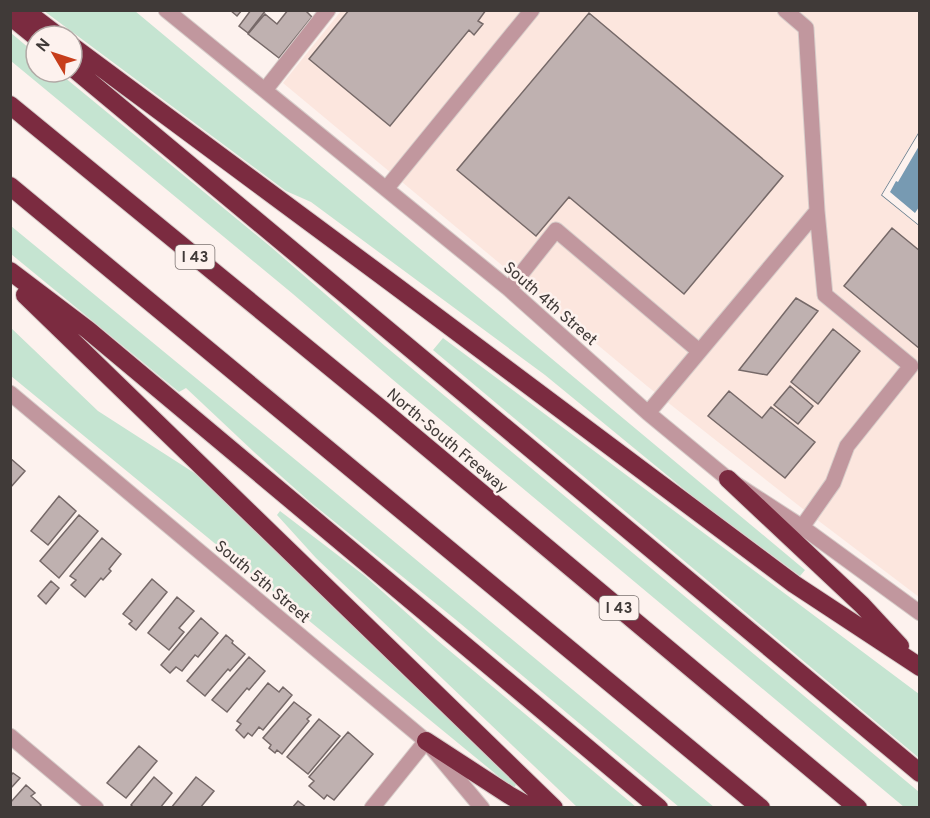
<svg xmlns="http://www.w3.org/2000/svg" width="930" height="818" font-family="Overpass,sans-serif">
	<rect width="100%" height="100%" fill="#fdf2ee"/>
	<path fill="#fce6de" d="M341,11H919V133L882,195L919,225V597L803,509L647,386L283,83Z"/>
	<path fill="#c5e4d1" d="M44,11H135L805,570L800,576L696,499L545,375L311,202L286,191Z
		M11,33L36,54V72H58L271,247L385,346L919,792V807H904L392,379L293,294L11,61Z
		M11,226L320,480L714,807H679L455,619L310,502L254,452L186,388L179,392L11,254Z
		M10,327L98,411L199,476L517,782L514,789L11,376Z
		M443,338L919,694V758L433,350Z
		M280,511L365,576L438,641L636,807H577L316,558L277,515Z"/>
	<path fill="#779ab2" stroke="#667d8d" stroke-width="1.5" d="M919,133V225L882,195Z"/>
	<path fill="#fdf2ee" d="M919,133V146L898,182L896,181L890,192L915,213L919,207V225L882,195Z"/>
	<path fill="#bfb1b0" stroke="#766968" stroke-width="1.5" d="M230,10H242L237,16Z
		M251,10H266L248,33L239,26Z
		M288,10H305L312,17L279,58L248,34L265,14L277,24Z
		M349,10H486L478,21L483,24L474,35L469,30L390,126L309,59Z
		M589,13L783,176L684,294L569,197L536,236L457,170Z
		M892,228L920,251V349L844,286Z
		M796,298L818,311L767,375L739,370Z
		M833,329L860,351L818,404L791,382Z
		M790,386L813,406L798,424L774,405Z
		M729,391L762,418L771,407L815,442L785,478L708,416Z
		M10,458L25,471L10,488Z
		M59,496L76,511L48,545L31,531Z
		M79,515L98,531L59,578L40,561Z
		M102,538L121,554L109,569L111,571L103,580L101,578L85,597L71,585L76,580L70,576Z
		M152,579L167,592L136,630L129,624L132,621L123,614Z
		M51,581L59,588L46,604L38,596Z
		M177,597L194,611L179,628L184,632L169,650L148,633Z
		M201,618L218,633L198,657L195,655L182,671L176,667L170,673L161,665Z
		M226,635L233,641L232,643L245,654L230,671L228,669L205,696L187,681Z
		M249,657L265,671L249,690L247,688L227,712L212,700Z
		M268,683L279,692L283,687L292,695L263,730L259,727L252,736L248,733L244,738L236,730L241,724L237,721Z
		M294,702L311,715L307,719L309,721L282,754L277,750L275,753L269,748L271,745L263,738Z
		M319,719L340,736L308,774L287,757Z
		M348,732L373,754L334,800L327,795L324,799L309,786L314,781L309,777Z
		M139,746L157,761L126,798L107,783Z
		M13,773L20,778L10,789V776Z
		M154,777L172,793L160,808H134L131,805Z
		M196,777L214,791L200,808H171Z
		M26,785L35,793L31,796L41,805L39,808H10V803Z
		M298,801L307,808H292Z"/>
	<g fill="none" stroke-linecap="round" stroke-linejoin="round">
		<g stroke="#d7cdca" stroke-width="17">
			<path id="minor" d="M166,10L509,289L648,413L728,479L802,527L920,613
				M785,10L806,28L817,211L825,295L911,366L847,446L833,483L802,527
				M265,90L328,10
				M386,189L532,10
				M509,289L556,230L699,351
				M10,393L426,741L482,808
				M648,413L817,211
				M10,736L96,808
				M372,808L426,741"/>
		</g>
		<g stroke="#d7cdca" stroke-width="20">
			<path id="highway" d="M24,10L58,36
				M10,16L36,37
				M72,46L393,284L794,584L920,667
				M72,67L920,773
				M10,105L380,408L858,808
				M10,186L761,808
				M10,271L88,330L659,808
				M25,295L554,808
				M728,479L862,605L900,646
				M426,741L509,795L532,808"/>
		</g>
		<use href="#minor" stroke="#c1979e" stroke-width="15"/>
		<use href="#highway" stroke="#7b2b40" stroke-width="18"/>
	</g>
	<g text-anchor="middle" stroke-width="5" stroke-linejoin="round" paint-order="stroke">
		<g fill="#fdf2ee" stroke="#79716f" stroke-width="1.5">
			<rect x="175.5" y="245" width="39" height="24" rx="4.5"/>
			<rect x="599.5" y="596" width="39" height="24" rx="4.5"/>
		</g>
		<g font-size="15" font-weight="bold" fill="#403a38">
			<text x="195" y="262">I 43</text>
			<text x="619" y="613">I 43</text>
		</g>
		<g font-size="16" fill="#403a38" stroke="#fdf2ee">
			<text transform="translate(551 303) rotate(41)" y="6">South 4th Street</text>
			<text transform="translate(448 440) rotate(40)" y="6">North-South Freeway</text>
			<text transform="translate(263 581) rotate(40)" y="6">South 5th Street</text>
		</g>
	</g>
	<rect width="930" height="818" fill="none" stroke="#403a38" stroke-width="24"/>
	<g transform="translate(54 54) rotate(309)"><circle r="28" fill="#fdf2ee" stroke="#b1a8a5" stroke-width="1.5"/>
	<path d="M0-4.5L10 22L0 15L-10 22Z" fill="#c73e1b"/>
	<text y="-9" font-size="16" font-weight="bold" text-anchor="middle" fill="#403a38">N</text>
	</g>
</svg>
